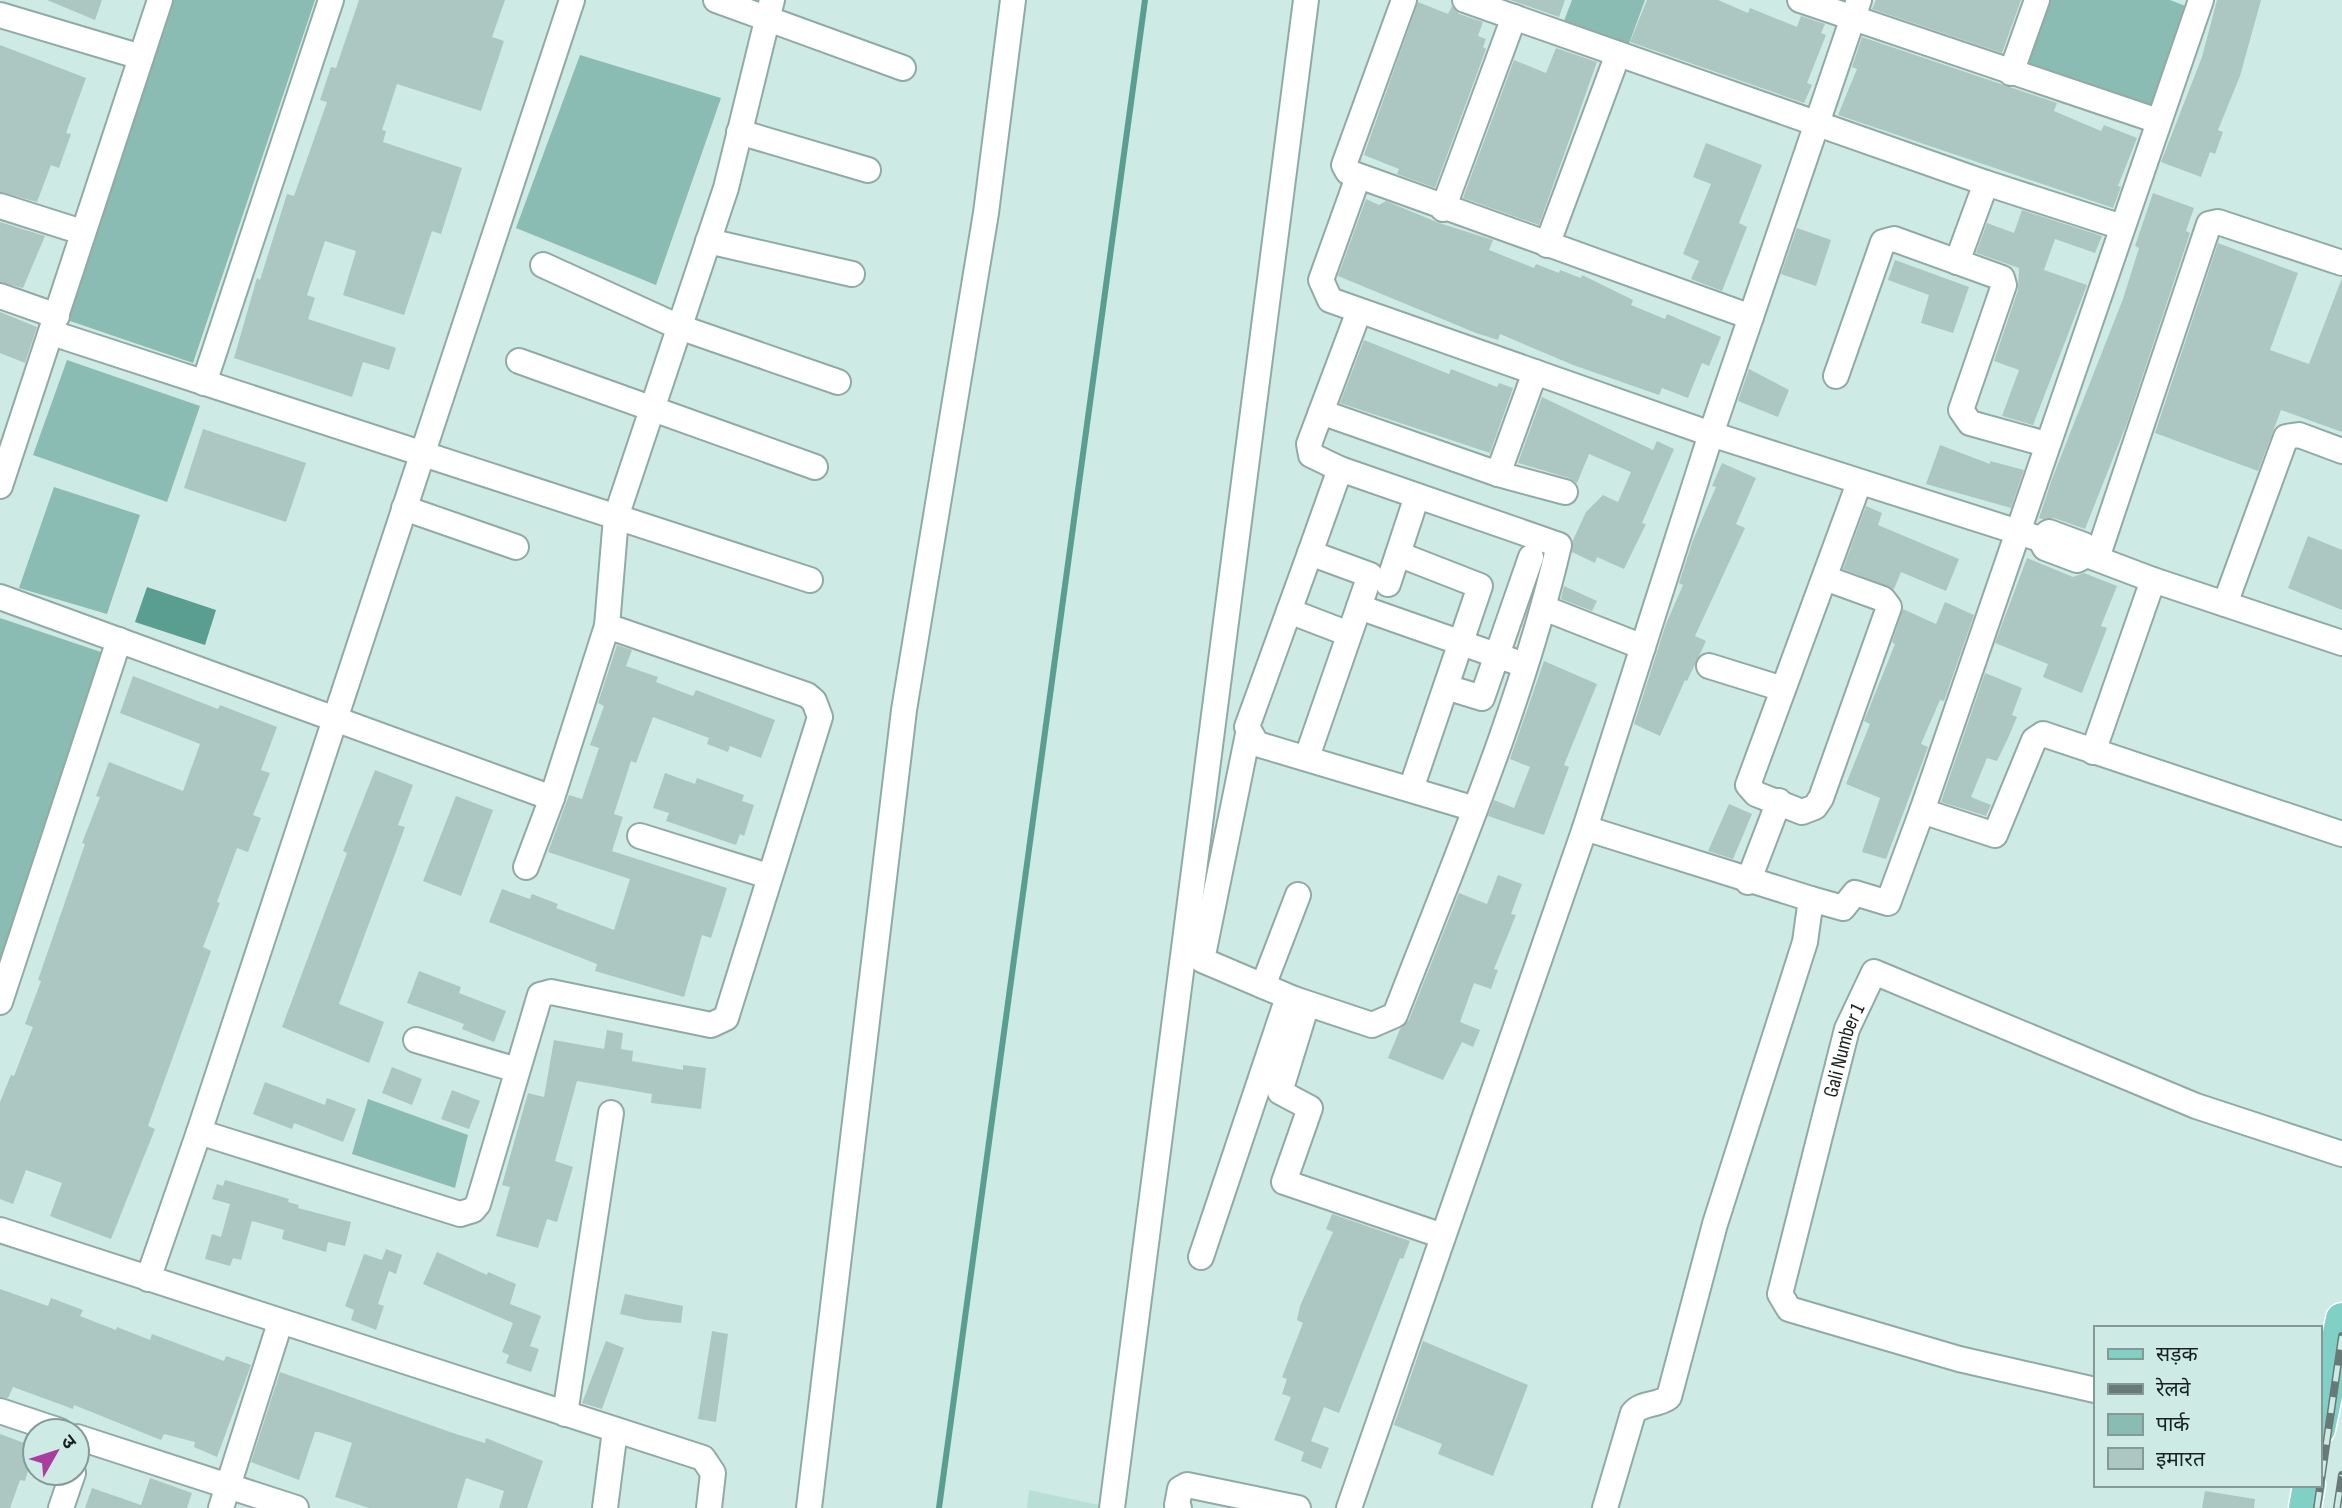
<svg xmlns="http://www.w3.org/2000/svg" width="2342" height="1508" font-family="'Sofia Sans Condensed','Noto Sans Devanagari',sans-serif">
	<rect width="100%" height="100%" fill="#ceeae5"/>
	<path fill="#b9ded6" d="M1029,1490L1113,1508H1027Z"/>
	<path fill="#8abcb3" d="M168,0H315L193,363L70,321L82,232Z
		M1572,0H1645L1627,49L1562,26Z
		M2045,0H2170L2196,10L2157,119L2021,68Z
		M580,55L721,98L656,285L516,228Z
		M67,360L200,406L167,502L33,455Z
		M54,487L140,515L107,614L19,588Z
		M0,618L101,652L0,960Z
		M368,1099L468,1135L455,1188L352,1154Z"/>
	<path fill="#5a9e92" d="M147,587L216,610L205,645L135,622Z"/>
	<g fill="none" stroke-linecap="round" stroke-linejoin="round">
		<path stroke="#5a9e92" stroke-width="6" d="M939,1508L1145,0"/>
	</g>
	<path fill="#acc7c2" d="M47,0H102L95,20Z
		M359,0H505L492,37L504,41L481,111L397,84L382,130L386,131L383,142L462,168L441,234L432,231L404,315L343,295L356,251L325,241L307,295L315,298L308,319L396,348L389,370L363,362L352,397L234,358L257,278L260,280L287,194L294,196L327,102L320,100L331,67L336,68Z
		M1510,0H1565L1559,17Z
		M1647,0H1718L1748,13L1750,8L1797,27L1801,16L1825,24L1821,33L1826,35L1807,83L1812,85L1804,103L1630,42Z
		M1876,0H2021L2002,53L1872,9Z
		M2217,0H2261L2240,76L2218,130L2223,132L2215,154L2210,152L2201,177L2161,162L2202,57Z
		M1418,2L1448,14L1452,6L1459,14L1483,22L1478,36L1486,39L1483,47L1486,49L1435,188L1397,174L1399,169L1364,155Z
		M1862,37L2057,103L2054,111L2101,131L2104,125L2137,138L2118,186L2121,187L2113,208L1838,115L1857,69L1852,67Z
		M0,45L86,78L66,133L71,134L59,168L51,165L37,202L0,192Z
		M1556,48L1597,62L1539,225L1463,198L1514,60L1546,73Z
		M1706,143L1762,165L1739,223L1747,227L1722,291L1691,279L1699,261L1683,254L1711,184L1693,177Z
		M2153,193L2194,208L2186,231L2190,233L2127,423L2085,529L2054,518L2042,519L2039,518L2052,479L2123,299L2139,248L2135,246Z
		M1366,199L1379,205L1386,201L1439,223L1493,240L1489,250L1534,268L1536,264L1559,273L1560,270L1581,278L1582,275L1633,300L1631,305L1665,319L1667,314L1721,337L1709,366L1702,363L1688,398L1662,388L1659,395L1573,365L1500,334L1498,340L1476,333L1338,276Z
		M2022,210L2102,236L2095,253L2055,239L2044,270L2087,285L2033,425L2002,416L2019,370L1994,361L2018,290L2019,268L1976,253L1987,223L2014,233Z
		M0,222L45,236L23,288L0,282Z
		M1797,228L1831,240L1816,286L1781,274Z
		M2218,243L2298,273L2270,350L2309,364L2342,278V432L2281,410L2258,471L2155,433Z
		M1895,260L1969,287L1953,333L1921,323L1929,295L1888,280Z
		M0,312L37,327L25,363L0,353Z
		M1364,340L1449,374L1451,369L1497,387L1499,383L1513,388L1490,453L1340,403Z
		M1749,369L1789,390L1778,417L1738,401Z
		M1542,397L1653,450L1657,441L1674,449L1642,523L1646,524L1624,569L1597,557L1595,563L1572,552L1573,540L1586,512L1603,495L1618,502L1631,472L1589,454L1577,483L1569,478L1518,463Z
		M203,429L306,463L286,522L184,488Z
		M1940,445L1990,464V461L2024,470L2011,508L1926,484Z
		M1722,463L1756,478L1736,524L1745,528L1695,636L1706,641L1687,681L1685,680L1660,736L1634,724L1666,624L1683,585L1679,583L1693,540L1716,487L1712,486Z
		M1866,506L1882,513L1878,525L1959,559L1946,591L1901,572L1894,589L1843,569Z
		M2308,536L2342,550V610L2288,588Z
		M2027,558L2073,577L2084,573L2117,586L2101,626L2107,628L2082,693L2043,677L2048,664L1995,643Z
		M1564,586L1597,601L1592,611L1561,599Z
		M1945,602L1974,615L1944,701L1940,700L1921,744L1928,747L1886,859L1862,852L1880,798L1846,784L1870,724L1864,721L1895,644L1892,642L1903,609L1936,624Z
		M617,645L632,650L626,666L658,677L656,682L693,696L696,690L775,720L761,758L730,746L728,752L707,744L709,738L653,717L636,763L631,761L614,814L623,817L612,851L727,888L711,938L702,935L684,997L595,971L597,964L489,922L502,889L530,899L532,894L558,904L556,908L614,930L630,879L548,852L569,795L582,799L599,748L590,745L604,706L598,703Z
		M1544,661L1597,684L1564,765L1569,767L1544,835L1488,816L1494,800L1514,808L1530,767L1510,759Z
		M1985,673L2022,688L2012,715L2017,717L2008,738L1997,761L1987,758L1971,797L1991,805L1986,816L1941,802Z
		M133,676L218,709L220,705L277,727L261,770L270,773L253,815L261,818L248,852L237,848L217,902L220,903L203,947L211,951L148,1126L155,1129L111,1239L50,1216L62,1183L26,1170L13,1204L0,1199V1102L11,1075L14,1076L33,1027L25,1024L41,981L38,980L85,844L82,843L100,797L96,796L109,762L183,791L200,744L120,713Z
		M375,770L413,785L398,825L405,827L339,1004L384,1022L369,1063L282,1027L347,853L343,851Z
		M665,773L695,784L697,778L744,795L742,801L754,805L744,836L740,834L736,845L666,821L669,813L653,808Z
		M456,796L493,810L461,896L423,881Z
		M1729,804L1752,814L1733,859L1708,851Z
		M1498,875L1522,884L1511,914L1516,915L1494,969L1498,970L1491,989L1474,983L1460,1022L1480,1030L1473,1047L1462,1042L1443,1080L1388,1058L1400,1029L1409,1020L1459,893L1487,904Z
		M419,971L461,987L459,993L506,1011L494,1042L462,1029L464,1024L407,1003Z
		M607,1030L623,1033L621,1049L633,1051L632,1061L683,1070V1065L706,1068L701,1109L651,1103L652,1094L577,1081L555,1161L573,1167L557,1222L547,1219L538,1248L496,1236L510,1187L502,1185L528,1093L544,1097L554,1040L604,1049Z
		M392,1067L422,1079L412,1105L382,1093Z
		M265,1082L325,1105L327,1098L356,1109L343,1142L294,1123L292,1129L253,1114Z
		M452,1090L480,1101L469,1129L441,1119Z
		M225,1180L289,1199L288,1202L299,1205L298,1208L351,1222L345,1246L328,1242L326,1252L282,1239L284,1230L252,1221L241,1260L233,1258L230,1266L205,1259L212,1234L221,1237L230,1204L212,1199L217,1184L223,1186Z
		M1332,1214L1410,1241L1403,1259L1400,1258L1339,1413L1324,1407L1311,1441L1329,1448L1321,1469L1301,1461L1304,1452L1274,1440L1291,1397L1282,1394L1287,1379L1282,1377L1303,1323L1297,1320L1300,1306L1333,1232L1326,1229Z
		M386,1249L402,1255L396,1274L389,1271L378,1304L384,1306L376,1330L351,1320L354,1310L345,1306L364,1254L382,1260Z
		M437,1252L487,1275L488,1272L516,1284L510,1304L541,1316L530,1346L539,1349L531,1372L506,1363L509,1355L502,1352L513,1323L423,1284Z
		M0,1289L48,1306L51,1298L83,1310L80,1316L116,1330L117,1327L150,1340L152,1334L224,1361L226,1356L251,1365L217,1457L194,1447L195,1442L164,1434L161,1440L74,1405L73,1409L13,1387L8,1398L0,1397Z
		M625,1294L683,1306L681,1323L646,1320L620,1314Z
		M712,1331L728,1334L716,1422L698,1419Z
		M606,1341L624,1348L602,1409L582,1403Z
		M1423,1341L1528,1385L1493,1476L1438,1454L1442,1444L1394,1425Z
		M280,1372L453,1433L485,1443L486,1438L543,1461L527,1508H499L504,1491L466,1478L457,1508H369L335,1497L352,1443L319,1432H315L299,1480L251,1462Z
		M0,1434L35,1447L25,1481L20,1480L10,1508H0Z
		M150,1478L192,1493L187,1508H85L92,1488L141,1505Z
		M2205,1491L2255,1499L2254,1508H2202Z"/>
	<g fill="none" stroke-linecap="round" stroke-linejoin="round">
		<g stroke="#90aaa5" stroke-width="28">
			<g id="minor">
				<path d="M716,0L903,68"/>
				<path d="M1404,0L1344,165L1348,172L1751,317"/>
				<path d="M1465,0L1986,183L2122,227"/>
				<path d="M1800,0L2158,121"/>
				<path d="M0,15L141,57"/>
				<path d="M2011,73L2037,0"/>
				<path d="M739,132L868,170"/>
				<path d="M1358,177L1321,280L1330,300L1711,434L2040,539L2045,548L2077,560L2087,555L2153,580L2342,643"/>
				<path d="M0,206L82,232"/>
				<path d="M1443,209L1514,17"/>
				<path d="M708,241L852,274"/>
				<path d="M1547,245L1618,54"/>
				<path d="M1957,262L1986,183"/>
				<path d="M543,265L679,327L838,382"/>
				<path d="M0,296L57,316"/>
				<path d="M52,333L810,580"/>
				<path d="M519,361L815,467"/>
				<path d="M1836,376L1883,242L1894,239L2002,278L2004,285L1961,410L1970,423L2046,444"/>
				<path d="M204,383L331,0"/>
				<path d="M1321,412L1498,474L1565,492"/>
				<path d="M1498,474L1535,372"/>
				<path d="M0,486L160,0"/>
				<path d="M404,508L516,547"/>
				<path d="M2040,539L2049,532L2084,545L2087,555"/>
				<path d="M1310,553L1247,727L1257,744L1475,809"/>
				<path d="M1398,554L1480,586L1411,789"/>
				<path d="M2097,558L2209,224L2218,222L2342,263"/>
				<path d="M1825,578L1883,599L1889,607L1821,798L1815,807L1802,812L1756,794L1748,785L1859,483"/>
				<path d="M1388,584L1417,496"/>
				<path d="M0,597L552,798"/>
				<path d="M2225,604L2286,437L2299,435L2342,451"/>
				<path d="M1359,607L1513,661"/>
				<path d="M1544,608L1643,647"/>
				<path d="M1289,611L1349,634"/>
				<path d="M1709,666L1783,689"/>
				<path d="M1446,687L1482,698L1531,557"/>
				<path d="M1248,734L1202,960L1294,999"/>
				<path d="M2093,752L2153,580"/>
				<path d="M1307,757L1370,575L1310,553L1340,469"/>
				<path d="M1922,811L1995,835L2034,740L2043,734L2342,834"/>
				<path d="M1585,828L1811,899L1805,942L1715,1224L1669,1397C1658,1406 1642,1402 1633,1413L1605,1508"/>
				<path d="M640,836L768,876"/>
				<path d="M526,867L552,798L607,626"/>
				<path d="M1748,882L1779,801"/>
				<path d="M1811,899L1843,908L1855,893L1888,903L1922,811L2201,0"/>
				<path d="M1263,986L1298,895"/>
				<path d="M0,1002L119,640"/>
				<path d="M1307,1004L1280,1092L1310,1108L1284,1182L1443,1236"/>
				<path d="M416,1040L517,1070"/>
				<path d="M199,1132L460,1214L473,1210L478,1204L540,995L551,992L711,1025L726,1018L820,717L814,701L807,695L607,626L616,517L726,188L772,0"/>
				<path d="M0,1230L703,1458L713,1473L709,1508"/>
				<path d="M1201,1257L1286,1003L1294,999L1372,1025L1395,1015C1455,860 1521,707 1559,545L1340,469L1311,455L1309,444L1359,311"/>
				<path d="M148,1279L199,1132L572,0"/>
				<path id="s1" d="M2095,1390L1959,1359L1789,1309L1780,1294L1847,1029L1874,972L2196,1106L2342,1154"/>
				<path d="M0,1411L60,1431"/>
				<path d="M565,1414L611,1113"/>
				<path d="M77,1437L296,1508"/>
				<path d="M61,1508L73,1473"/>
				<path d="M221,1508L280,1323"/>
				<path d="M605,1508L615,1430"/>
				<path d="M809,1508L904,710L986,213L1013,0"/>
				<path d="M1112,1508L1306,0"/>
				<path d="M1179,1508L1177,1505L1180,1489L1187,1485L1298,1508"/>
				<path d="M1349,1508L1585,828L1711,434L1859,0"/>
			</g>
		</g>
		<g stroke="#fff" stroke-width="35">
			<path id="major" d="M2319,1429L2342,1319
				M2305,1508L2309,1485"/>
		</g>
		<use href="#minor" stroke="#fff" stroke-width="24"/>
		<use href="#major" stroke="#81d0c5" stroke-width="32"/>
		<g stroke="#687a77" stroke-width="8">
			<path id="rail" d="M2317,1508L2342,1336
				M2337,1508L2342,1475"/>
		</g>
		<use href="#rail" stroke="#ceeae5" stroke-width="5" stroke-dasharray="16" stroke-linecap="butt"/>
	</g>
	<g text-anchor="middle" stroke-width="7" stroke-linejoin="round" paint-order="stroke">
		<g font-size="21" fill="#17211f" stroke="#ceeae5">
			<text dy="7" stroke="none"><textPath href="#s1" startOffset="586">Gali Number 1</textPath></text>
		</g>
	</g>
	<rect x="2094" y="1326" width="228" height="161" fill="#ceeae5" stroke="#859a96" stroke-width="2"/>
	<rect x="2108" y="1349" width="35" height="10" fill="#81d0c5" stroke="#859a96" stroke-width="2"/>
	<text x="2156" y="1361" font-size="21" fill="#17211f">सड़क</text>
	<rect x="2108" y="1384" width="35" height="10" fill="#687a77" stroke="#859a96" stroke-width="2"/>
	<text x="2156" y="1396" font-size="21" fill="#17211f">रेलवे</text>
	<rect x="2108" y="1414" width="35" height="21" fill="#8abcb3" stroke="#859a96" stroke-width="2"/>
	<text x="2156" y="1431" font-size="21" fill="#17211f">पार्क</text>
	<rect x="2108" y="1448" width="35" height="21" fill="#acc7c2" stroke="#859a96" stroke-width="2"/>
	<text x="2156" y="1466" font-size="21" fill="#17211f">इमारत</text>
	<g transform="translate(56 1452) rotate(51)"><circle r="33" fill="#ceeae5" stroke="#859a96" stroke-width="2"/>
	<path d="M0-5L12 26L0 18L-12 26Z" fill="#a93e9f"/>
	<text y="-10" font-size="19" font-weight="bold" text-anchor="middle" fill="#17211f">उ</text>
	</g>
</svg>
